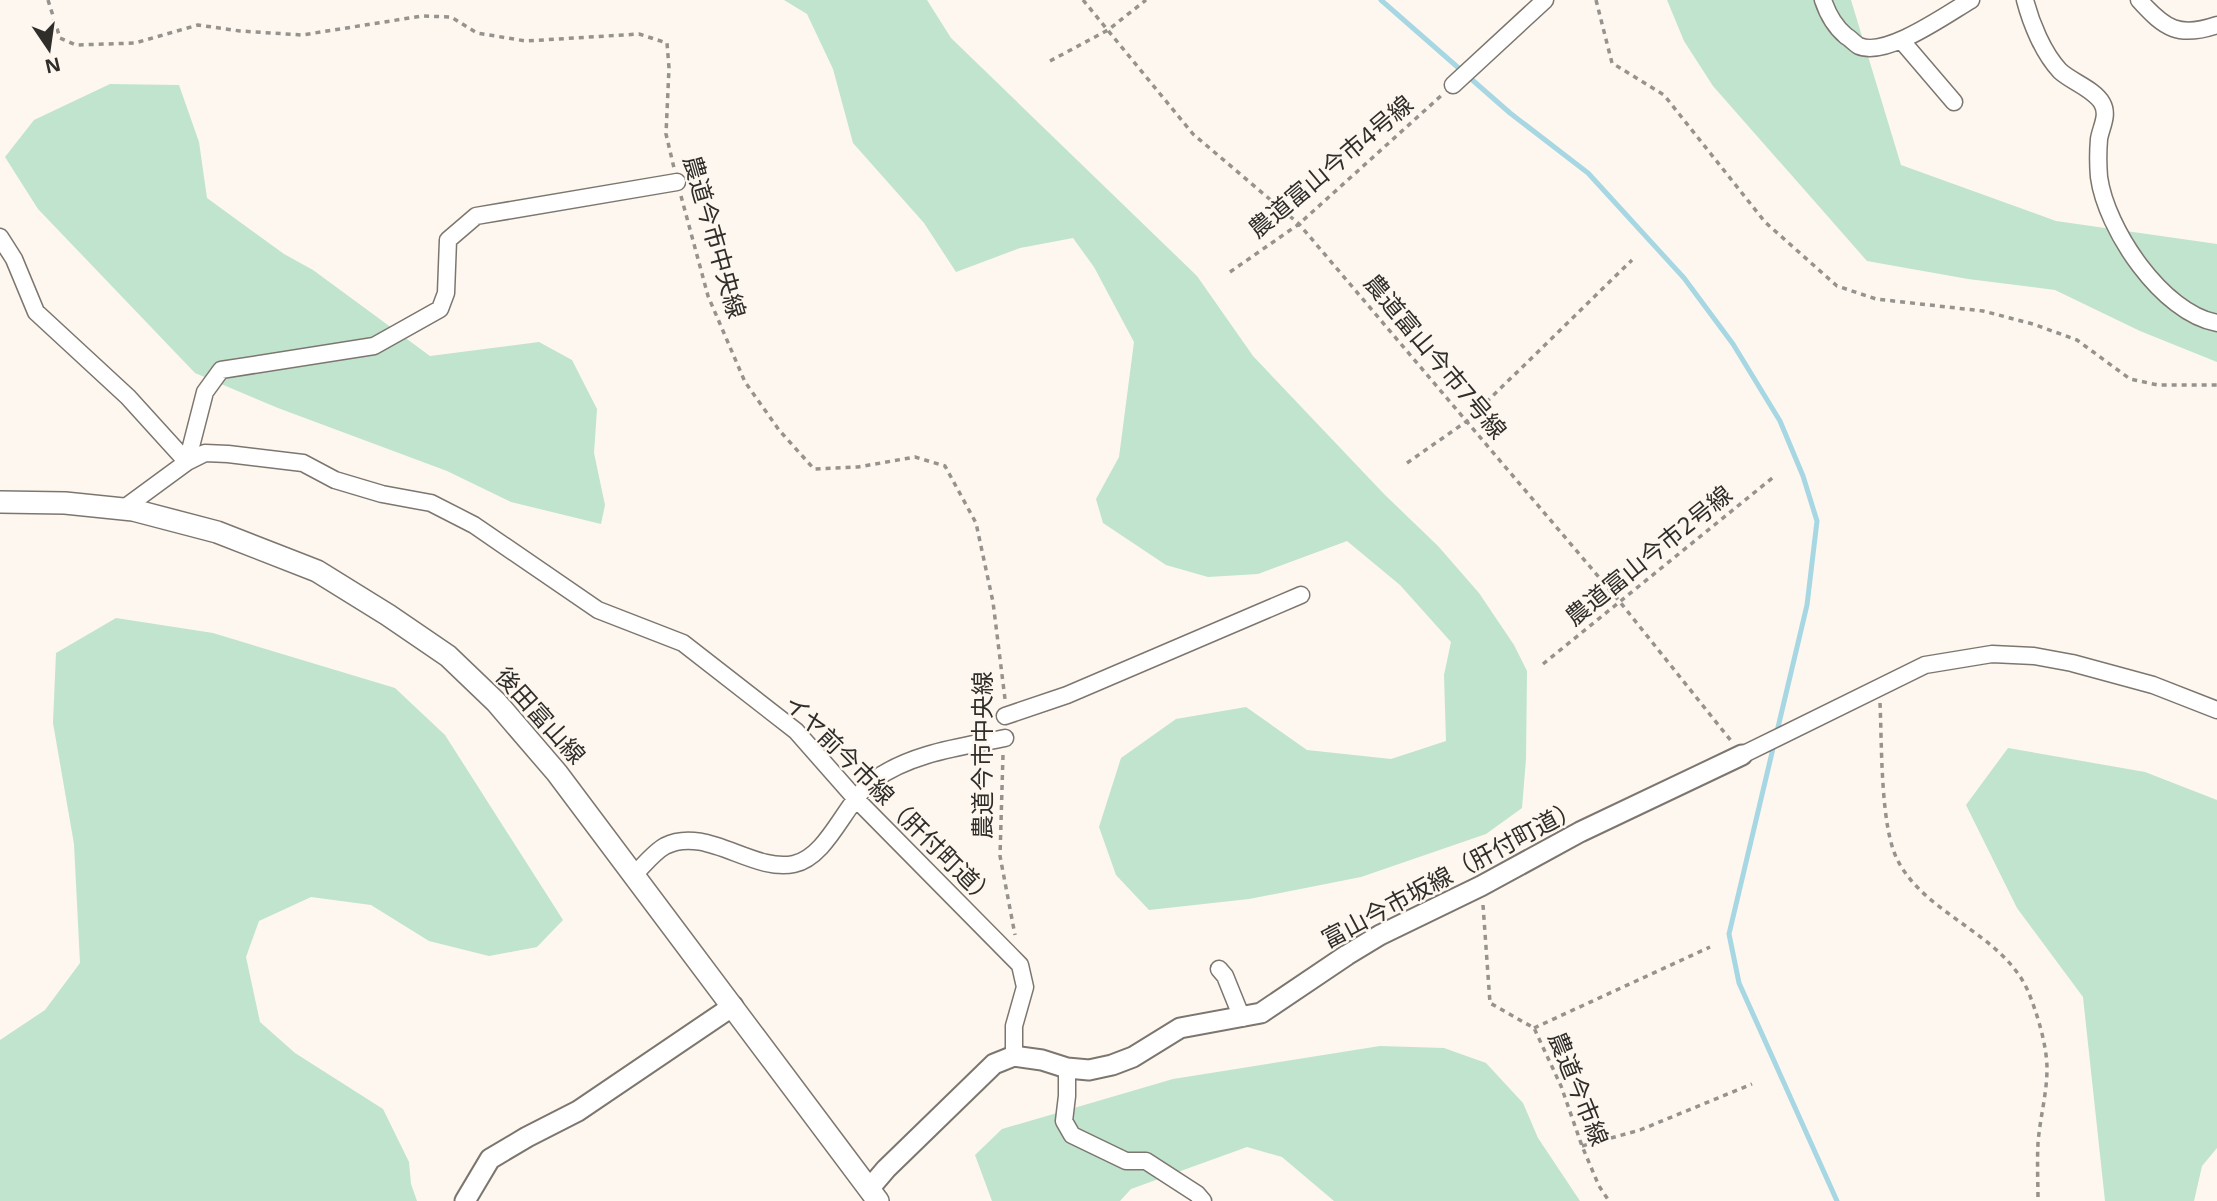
<svg xmlns="http://www.w3.org/2000/svg" width="2217" height="1201" font-family="'Noto Sans','Noto Sans JP',sans-serif">
	<rect width="100%" height="100%" fill="#fdf7ef"/>
	<path fill="#c0e4cd" d="M784,0H927L951,38L1197,276L1253,356L1385,495L1438,546L1479,593L1514,645L1527,671L1526,759L1522,808L1486,834L1361,877L1249,899L1149,910L1116,875L1099,827L1121,758L1176,719L1246,707L1307,750L1391,759L1446,741L1444,675L1451,642L1400,585L1347,541L1258,574L1208,577L1166,565L1103,523L1096,499L1119,457L1134,342L1094,267L1073,238L1020,248L956,272L924,223L853,143L833,69L807,14Z
		M1667,0H1851L1901,165L2056,221L2217,244V362L2140,331L2055,290L1968,279L1867,261L1713,86L1684,41Z
		M110,84L179,85L199,142L207,198L284,254L313,270L430,356L539,342L572,360L597,409L594,453L605,505L601,524L511,502L447,471L278,408L195,373L38,209L5,157L34,120Z
		M116,618L213,633L395,688L445,735L563,920L537,947L489,956L429,941L371,905L311,897L259,921L246,957L260,1022L295,1053L383,1109L409,1162L411,1184L417,1201H0V1040L45,1010L80,963L74,844L53,723L56,653Z
		M2008,748L2145,772L2217,800V1148L2202,1166L2194,1201H2105L2083,997L2017,908L1966,805Z
		M1380,1046L1444,1048L1486,1063L1523,1103L1538,1138L1580,1201H1334L1282,1157L1247,1147L1131,1189L1120,1201H992L975,1155L1002,1129L1173,1079Z"/>
	<g fill="none" stroke-linecap="round" stroke-linejoin="round">
		<path stroke="#a6d7e3" stroke-width="5" d="M1381,0L1510,113L1588,173L1684,278L1733,344L1780,421L1803,476L1817,521L1807,605L1729,934L1739,983L1837,1201"/>
		<g stroke="#7c766f" stroke-width="19">
			<path id="minor" d="M1823,0C1828,15 1834,26 1846,36C1850,38 1855,44 1859,46C1886,58 1947,14 1971,0
				M2025,0C2031,23 2043,53 2060,71C2072,82 2094,89 2102,103C2109,115 2101,127 2099,139C2098,151 2098,165 2099,177C2106,229 2162,313 2217,323
				M2139,0C2165,29 2179,38 2217,25
				M1901,40L1954,102
				M1453,85L1545,0
				M0,237L14,259L36,312L128,397L187,462
				M187,462L205,392L221,370L374,346L440,309L446,293L448,240L476,216L677,182
				M123,509L187,462L205,453L228,454L303,463L335,480L382,494L431,503L474,525L598,610L683,643L796,731L855,798L1020,965L1025,987L1014,1026V1056
				M1005,716L1067,695L1301,595
				M1742,755L1925,665L1992,654L2034,656L2072,663L2153,685L2217,710
				M634,875C643,866 654,852 665,846C706,825 753,873 794,864C829,856 845,801 874,780C911,753 961,747 1005,738
				M1219,969L1225,976L1242,1018
				M1067,1068V1096L1064,1121L1072,1135L1126,1161H1146L1197,1194L1203,1201"/>
		</g>
		<g stroke="#7c766f" stroke-width="23">
			<path id="tertiary" d="M869,1189L886,1169L994,1064L1014,1056L1042,1060L1067,1068L1089,1070L1112,1065L1133,1057L1180,1028L1261,1013L1347,955L1380,935L1481,886L1580,832L1742,755
				M465,1201L490,1159L527,1137L578,1111L733,1006"/>
		</g>
		<g stroke="#7c766f" stroke-width="24">
			<path id="secondary" d="M0,502L65,503L133,510L217,532L317,571L388,615L448,656L496,702L557,773L878,1201"/>
		</g>
		<path stroke="#96928d" stroke-width="3.5" stroke-dasharray="5 5" stroke-linecap="butt" d="M48,0L60,38L76,45L135,43L198,25L240,31L302,35L422,16L451,17L477,33L526,41L639,34L667,43L669,68L666,134L674,168
			M1083,0L1193,134L1299,224L1620,602L1732,742
			M1596,0L1612,63L1664,95L1765,222L1837,286L1876,299L1983,311L2033,324L2077,340L2130,379L2158,385H2217
			M1050,61L1108,30L1146,0
			M681,196L708,296L745,382L779,430L814,469L858,467L915,457L945,466L976,523L993,602L1005,699
			M1230,272L1299,224L1443,94
			M1407,463L1467,421L1632,260
			M1543,664L1776,475
			M1880,703C1882,743 1880,828 1898,861C1927,916 2002,933 2028,991C2037,1013 2047,1045 2047,1069C2047,1093 2040,1118 2038,1143C2037,1162 2038,1182 2038,1201
			M1003,755L1000,856L1015,935
			M1483,905L1490,1003L1534,1028L1561,1086L1582,1146L1599,1186L1609,1201
			M1534,1028L1710,947
			M1582,1146L1640,1130L1752,1084"/>
		<use href="#minor" stroke="#fff" stroke-width="16"/>
		<use href="#tertiary" stroke="#fff" stroke-width="19"/>
		<use href="#secondary" stroke="#fff" stroke-width="21"/>
	</g>
	<g text-anchor="middle" stroke-width="5" stroke-linejoin="round" paint-order="stroke">
		<g font-size="24" fill="#302e2b" stroke="#fdf7ef">
			<text transform="translate(1331 167) rotate(-40)" y="8">農道富山今市4号線</text>
			<text transform="translate(714 237) rotate(74)" y="8">農道今市中央線</text>
			<text transform="translate(1435 357) rotate(50)" y="8">農道富山今市7号線</text>
			<text transform="translate(1649 556) rotate(-39)" y="8">農道富山今市2号線</text>
			<text transform="translate(540 716) rotate(48)" y="8">後田富山線</text>
			<text transform="translate(983 755) rotate(-90)" y="8">農道今市中央線</text>
			<text transform="translate(890 801) rotate(45)" y="8">イヤ前今市線（肝付町道）</text>
			<text transform="translate(1451 874) rotate(-28)" y="8">富山今市坂線（肝付町道）</text>
			<text transform="translate(1578 1089) rotate(68)" y="8">農道今市線</text>
		</g>
	</g>
	<g transform="translate(49 49) rotate(167)" stroke="#fdf7ef" stroke-width="5" paint-order="stroke">
	<path d="M0-5L12 26L0 18L-12 26Z" fill="#302e2b"/>
	<text y="-10" font-size="19" font-weight="bold" text-anchor="middle" fill="#302e2b">N</text>
	</g>
</svg>
